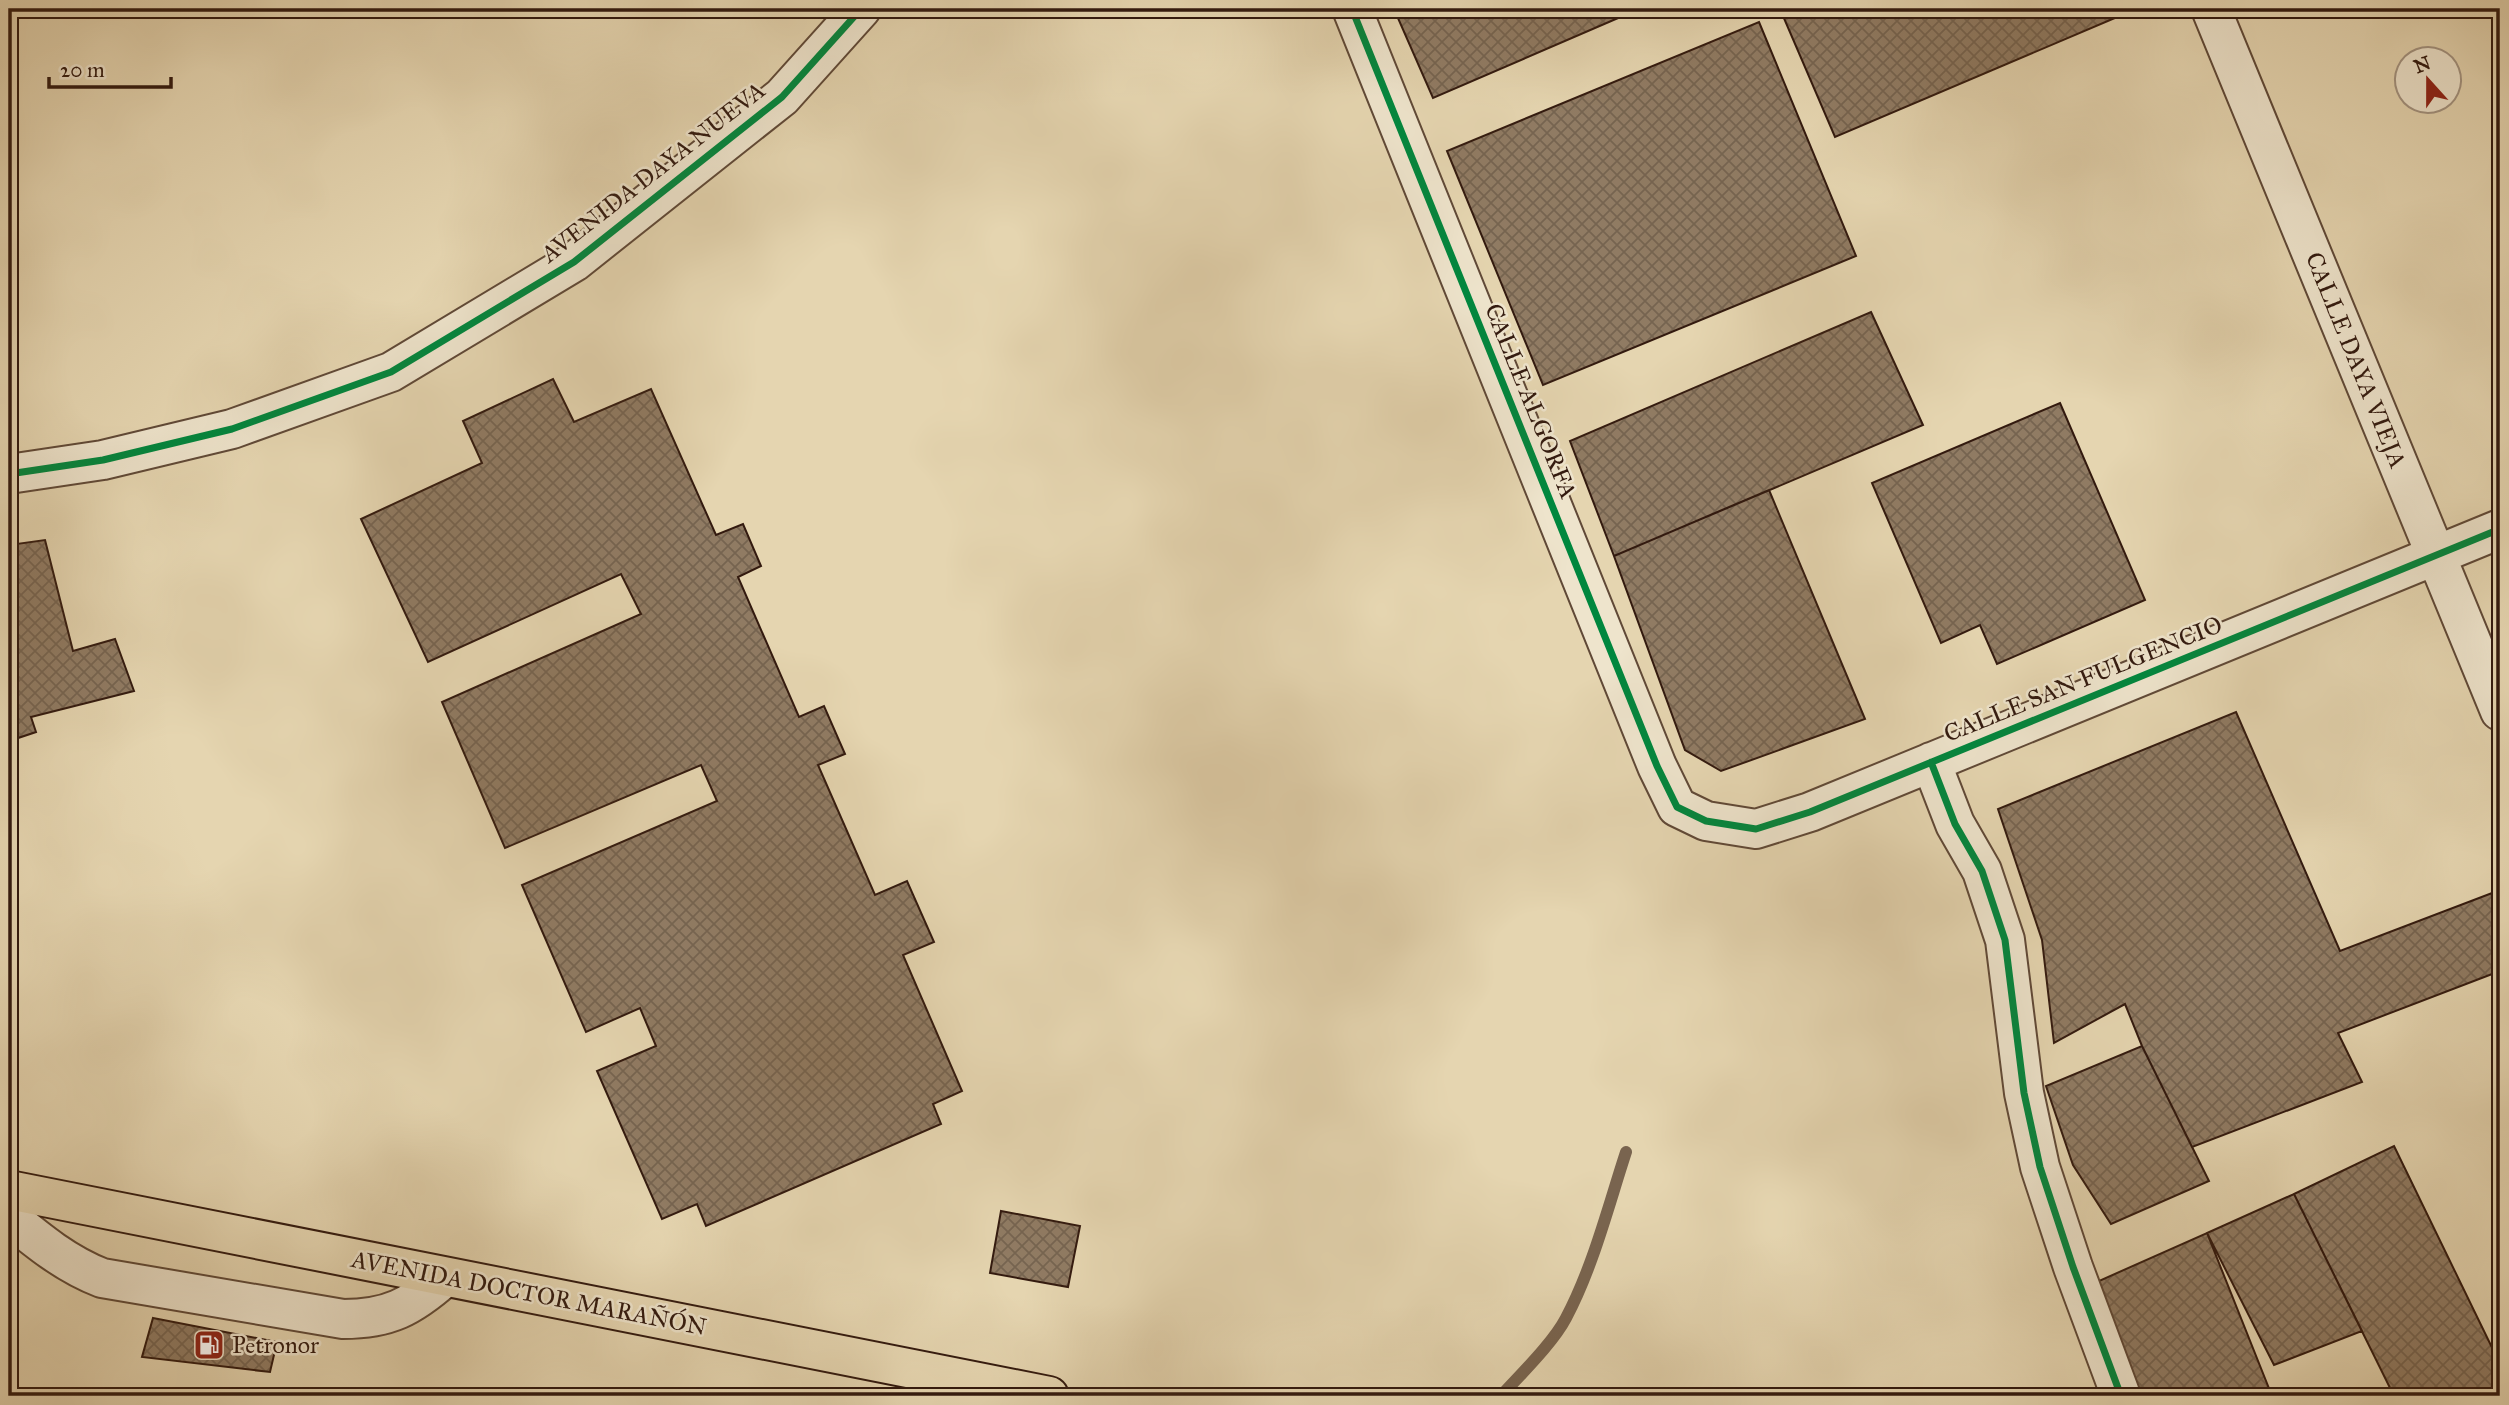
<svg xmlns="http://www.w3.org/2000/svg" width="2509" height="1405" font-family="'IM FELL Great Primer',serif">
	<defs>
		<pattern id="building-cross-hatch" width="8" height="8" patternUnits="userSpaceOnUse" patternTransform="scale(1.75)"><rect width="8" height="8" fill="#907b63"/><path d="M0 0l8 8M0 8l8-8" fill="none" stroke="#766450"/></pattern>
	</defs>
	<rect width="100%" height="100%" fill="#e5d5b0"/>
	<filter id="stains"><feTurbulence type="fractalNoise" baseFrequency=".00286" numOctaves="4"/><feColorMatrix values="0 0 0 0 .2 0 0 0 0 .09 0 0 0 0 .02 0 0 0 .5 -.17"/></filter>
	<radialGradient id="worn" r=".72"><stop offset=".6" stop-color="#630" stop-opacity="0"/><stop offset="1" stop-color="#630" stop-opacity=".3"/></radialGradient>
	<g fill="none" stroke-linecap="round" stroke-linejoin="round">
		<path stroke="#79644f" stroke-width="12" d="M1501,1396C1520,1375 1553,1343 1566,1318C1593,1267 1608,1207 1626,1152"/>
	</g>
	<path fill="url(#building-cross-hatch)" stroke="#331a0f" stroke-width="2" d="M1394,9H1639L1433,98Z
		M1780,9H2136L1835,137Z
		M1759,22L1856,256L1543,385L1447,151Z
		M1871,312L1923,425L1614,556L1570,441Z
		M553,379L574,422L651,389L716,535L743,524L761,566L738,577L799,717L824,706L845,754L818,765L875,895L907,881L934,942L903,955L962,1091L933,1104L941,1124L706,1226L697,1204L662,1219L597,1071L656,1046L640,1008L586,1032L522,885L717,801L701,765L505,848L442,702L641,614L621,574L428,662L361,519L482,463L463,421Z
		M2060,403L2145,600L1997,664L1980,625L1941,643L1872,483Z
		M1769,490L1865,719L1721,771L1685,750L1614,556Z
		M45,540L73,651L115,639L134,691L31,717L36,732L9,741V545Z
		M2236,712L2340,951L2500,890V971L2338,1033L2362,1082L2192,1147L2142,1046L2125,1004L2054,1043L2042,940L1998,809Z
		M2142,1046L2209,1181L2111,1224L2073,1165L2046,1086Z
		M2394,1146L2500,1364V1396H2394L2294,1194Z
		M2294,1194L2362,1331L2274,1365L2207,1233Z
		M1001,1211L1080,1226L1068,1287L990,1273Z
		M2207,1233L2272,1396H2139L2099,1281Z
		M153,1318L277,1342L270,1372L142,1357Z"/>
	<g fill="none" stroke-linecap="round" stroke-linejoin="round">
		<g stroke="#604937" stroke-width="42">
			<path id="minor" d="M1352,9L1657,766L1677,807L1706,821L1756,829L1810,812L2500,529
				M2211,9L2500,711
				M9,474L103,460L232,429L391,372L574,262L782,97L861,9
				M1931,762L1955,824L1982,871L2005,940L2024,1093L2040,1167L2073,1267L2121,1396
				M9,1217C38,1241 66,1264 102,1278L343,1319C389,1319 411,1307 445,1277"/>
		</g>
		<g stroke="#331a0f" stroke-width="42">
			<path id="major" d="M9,1190L1049,1396"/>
		</g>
		<use href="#minor" stroke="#eee4cc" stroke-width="38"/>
		<use href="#major" stroke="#e5d5b0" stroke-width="38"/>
		<g stroke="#eee4cc" stroke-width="11">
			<path id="cycleway" d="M1352,9L1657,766L1677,807L1706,821L1756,829L1810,812L2500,529
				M9,474L103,460L232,429L391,372L574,262L782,97L861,9
				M1931,762L1955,824L1982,871L2005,940L2024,1093L2040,1167L2073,1267L2121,1396"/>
		</g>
		<use href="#cycleway" stroke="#00873e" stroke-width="7"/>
	</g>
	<defs>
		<g id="fuel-square" transform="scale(1.575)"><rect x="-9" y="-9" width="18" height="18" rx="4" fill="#8f2418" stroke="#eee4cc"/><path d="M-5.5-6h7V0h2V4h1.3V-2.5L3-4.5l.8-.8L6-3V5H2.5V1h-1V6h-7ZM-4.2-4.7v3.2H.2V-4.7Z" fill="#fff"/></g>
	</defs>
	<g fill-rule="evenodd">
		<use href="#fuel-square" x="209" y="1345"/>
	</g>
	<g text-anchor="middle" stroke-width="5" stroke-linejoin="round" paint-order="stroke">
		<g font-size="24" fill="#331a0f" stroke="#eee4cc">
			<text transform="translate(653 172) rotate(-38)" y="8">AVENIDA DAYA NUEVA</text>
			<text transform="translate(2356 360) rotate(68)" y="8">CALLE DAYA VIEJA</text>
			<text transform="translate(1531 401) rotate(68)" y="8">CALLE ALGORFA</text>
			<text transform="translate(2083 679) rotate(-22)" y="8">CALLE SAN FULGENCIO</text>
			<text transform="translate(529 1293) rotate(11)" y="8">AVENIDA DOCTOR MARAÑÓN</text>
		</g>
		<g font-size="24" fill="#331a0f" stroke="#eee4cc" text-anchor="start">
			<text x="232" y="1353">Petronor</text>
		</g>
	</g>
	<rect width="2509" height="1405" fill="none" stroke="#e5d5b0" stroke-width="35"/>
	<rect x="10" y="10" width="2488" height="1384" fill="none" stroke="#331a0f" stroke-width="3.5"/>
	<rect x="18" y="18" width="2474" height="1370" fill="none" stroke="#331a0f" stroke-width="2"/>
	<g transform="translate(2428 80) rotate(339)"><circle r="33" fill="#eee4cc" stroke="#a39380" stroke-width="2"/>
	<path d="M0-5L12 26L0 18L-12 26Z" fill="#8f2418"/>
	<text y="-10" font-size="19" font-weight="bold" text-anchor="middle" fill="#331a0f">N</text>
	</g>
	<path d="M49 77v10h122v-10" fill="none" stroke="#331a0f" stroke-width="3.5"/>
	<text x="60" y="77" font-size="21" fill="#331a0f" stroke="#eee4cc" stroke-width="5" paint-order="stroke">20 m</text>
	<rect width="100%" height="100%" filter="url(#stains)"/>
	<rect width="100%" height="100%" fill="url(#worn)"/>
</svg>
